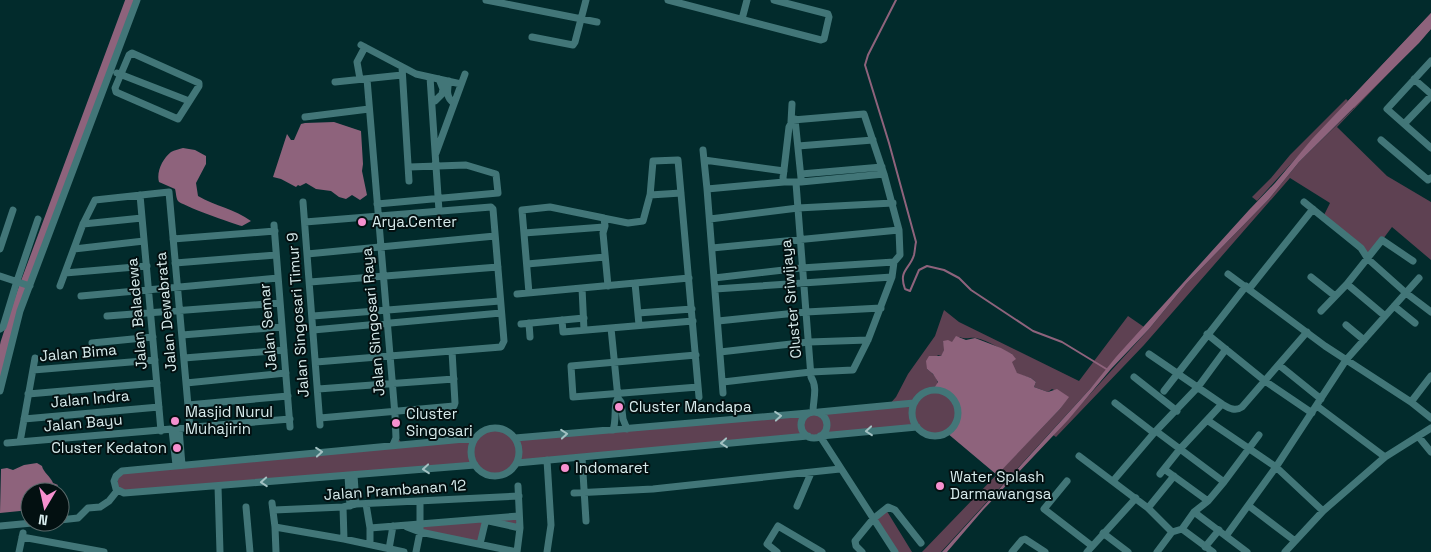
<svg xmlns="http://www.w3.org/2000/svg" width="1431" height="552" font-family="'Space Grotesk',sans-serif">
	<rect width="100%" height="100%" fill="#022b2c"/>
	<path fill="#5e4152" d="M131,0H137L30,286L0,391C0,356 11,327 22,294Z
		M1431,13V29L1337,127L1387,176L1431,202V260L1392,227L1368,259L1323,217L1330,203L1290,178L1144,345L1056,437L1053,435L1149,329L1186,284L1269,199L1299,162L1354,108L1348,101L1257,201L1252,197L1271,178L1290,155L1346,99L1348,101Z
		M944,310L959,322L1079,381L1128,316L1144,327L1090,389L941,552H922L1060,409L1068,397L1052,389L1048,392L1034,387L1036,382L1031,378L1017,374L1011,362L1012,354C1000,349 989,341 976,338C970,337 966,340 960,337L952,343L943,341C945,347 945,351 941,356L938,355L927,369C935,375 939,380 938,390L952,397C971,423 940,449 917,427L517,463C506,479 487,480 475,465L117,491L118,473L393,445L398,438L402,444L474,438C486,424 503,424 516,438L888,406L896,397L908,374L935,336Z
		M885,508L912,552H895L874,520Z
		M519,516L520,528L486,521L480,544L420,532V524Z"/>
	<path fill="#8e637c" d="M1431,13V29L1419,43L1299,162L1269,199L1186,284L1149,329L1111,369L1068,420L983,510L947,552H942L1090,389L1116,357L1249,210L1275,183L1312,139Z
		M334,122L361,131L363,164L362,171L367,195L360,200L352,195L346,199L339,197L331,191L316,189L306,183L300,186L298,185L296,187L281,179L273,177L287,134L291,140H294L301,124L305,123Z
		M183,148L195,150L206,156V164L196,183L198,196C215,206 235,209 251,221L242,226C233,224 181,205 178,201C176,198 176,192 175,189L159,182C156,172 163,158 171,152C174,150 180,149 183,148Z
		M956,336L966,340L975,338L1001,348L1012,354L1016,359L1012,362L1017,373L1031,378L1036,382L1034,387L1048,392L1057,389L1069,397L1060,409L997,475L947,433C967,419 958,390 933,390L938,382L933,374L927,369L926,361L929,356H941L944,350L943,341L948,340L952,342Z
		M37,463L42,466C43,472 51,477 53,483L58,485L54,492H30V510L0,513L1,469L7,468L13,470L24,465Z"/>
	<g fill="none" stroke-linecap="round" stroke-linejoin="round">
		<path stroke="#8e637c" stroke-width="2" d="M896,0L868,55L865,65L889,143L916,242C915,246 915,251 914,255C910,269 898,270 905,289L910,291L919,270L927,266L944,270L959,278L971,290L1033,331L1062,342L1108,370"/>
		<path stroke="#8e637c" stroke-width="11" d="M0,371L6,343L22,294L131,0"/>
		<path stroke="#427678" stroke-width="7" d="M486,0L597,22
			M668,0L821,40L824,39L829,17L828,14L774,0
			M742,19L747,0
			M532,37L573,45L575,42L586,0
			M361,45L416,74L461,84
			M132,53L199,83V86L178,119L116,92L115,88L129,55Z
			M1431,61L1387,109L1431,148
			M402,67L409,181
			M117,73L189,101
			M430,77L439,211
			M360,79L357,62L365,47
			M367,79L395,415L396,438L393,445
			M1414,79L1431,94
			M449,81C447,90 446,98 454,103
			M335,82L402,75
			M432,100L435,101L442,94L443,89L439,79
			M864,114L884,174L801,182H784L783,178L789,127L793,120Z
			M305,117L369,109
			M795,119L801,178
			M791,122L792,104
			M1405,123L1431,96
			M1381,140L1428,180L1431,178
			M798,146L873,140
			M703,150L704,160
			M436,153L465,74
			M784,171L704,160L707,189L784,182
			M801,174L882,167
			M796,183L811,377C818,388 813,400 813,412
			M707,189L723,393
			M140,195L161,431
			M650,196L653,161L678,160L699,397
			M303,202L320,425
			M1304,202L1361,248L1368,259L1406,293L1431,312
			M377,204L498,193L496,174L466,165L409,167
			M603,218L628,223L643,221L650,195L681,193
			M710,219L798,208L893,203
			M305,222L491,207L493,209L504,341L501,347L316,362
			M83,224L142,218
			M274,225L290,427
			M524,233L604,227
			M173,239L275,231
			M712,248L899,230
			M0,249L13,210
			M74,249L144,241
			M307,254L495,236
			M175,263L276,255
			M527,264L605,257
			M65,273L147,266
			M1228,274L1325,346L1411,402L1431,418
			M0,276L30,286
			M892,277L894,262
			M1311,277L1335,296
			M714,278L801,268L894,262L900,255L899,230L884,174
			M310,282L498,267
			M635,283L639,325
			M1347,284L1385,316
			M60,286L83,224L95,200L169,192L190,428
			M582,288L584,330
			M715,289L892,277L868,340L853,370L811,372L723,382
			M1249,289L1313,209
			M529,293L522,210L550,207L604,218L605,226L603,233L608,286
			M517,294L689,278
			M81,296L278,278
			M1394,306L1415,323
			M1321,311L1347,284L1382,240L1413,261
			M638,313L692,309
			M107,316L280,303
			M313,316L500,301
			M562,320L563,332L693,321
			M718,321L806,312L881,308
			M529,323L530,337
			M521,324L584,318
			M1346,325L1364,340
			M611,328L618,398L621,402L623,419L627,429
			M0,329L3,327L17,281L38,219
			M313,330L501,313
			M1207,334L1265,381L1312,413
			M182,335L282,327
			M92,343L153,337
			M720,352L809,342L868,340
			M1149,354L1222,404C1229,408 1235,412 1242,407L1307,332
			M696,355L571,366L573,397L698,387
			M184,358L284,350
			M1279,365L1321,399
			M33,370L155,360
			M1134,377L1177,411
			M186,383L286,373
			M318,389L454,379
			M912 413a23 23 0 1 1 46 0a23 23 0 1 1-46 0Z
			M0,391L20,311L137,0
			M1164,391L1246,286
			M28,394L157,383
			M1411,402L1431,376
			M1115,403L1154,433
			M188,405L288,396
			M1317,406L1385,457
			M819,412L914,403
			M801 425a13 13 0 1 1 26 0a13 13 0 1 1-26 0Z
			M320,418L454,406L455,403L452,351
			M24,419L159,407
			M1207,420L1276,467L1323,511
			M471 452a24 24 0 1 1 48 0a24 24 0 1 1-48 0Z
			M179,429L182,465
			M172,430L176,465
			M613,430C617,419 613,405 618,398
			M1156,431L1224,482
			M820,436L895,552
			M821,436L917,427
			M1418,436L1431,452
			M475,438L122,471L116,476L114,481L116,489L124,493L475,465
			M515,438L808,413
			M20,442L35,358
			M7,443L290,419
			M1079,456L1148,508L1172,532L1182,529L1213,552
			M582,457L586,521
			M547,460L551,525L547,552
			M517,463L808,436
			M1164,469L1208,501
			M1160,474L1180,449L1222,404
			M354,475L356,504
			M348,476L350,506
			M1067,481L1044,509L1092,546
			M1113,481L1154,433L1198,387L1226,349
			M218,486L220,552
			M574,493L653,489L840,469
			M272,503L275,527L276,552
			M366,504L370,528V544
			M797,506L811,473
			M1249,506L1295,541
			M246,507L250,552
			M343,507L344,539
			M1148,508L1174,476
			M274,510L343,507L356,504L519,496
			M1194,512L1247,552
			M60,520L78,518L88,508L100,507L109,501L117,491
			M489,521L520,528
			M0,526L43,522
			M275,527L344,539L404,552
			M407,527L420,532L517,552
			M370,528L519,516
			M1182,529L1194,512L1208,501L1224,482L1259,435
			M1103,533L1128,552
			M1226,536L1276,467L1346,360L1419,278
			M22,537L104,552
			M480,544L486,519
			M1205,547L1219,530
			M389,549L393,526
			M19,552L23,533
			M416,552L420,532V501
			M517,552L520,528L518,486
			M777,552L767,544L778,526L822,552
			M862,552L856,546L855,541L873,519L888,507L895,510L921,543
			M1012,552L1022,540L1025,539L1045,552
			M1087,552L1136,498
			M1157,552L1172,532
			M1285,552L1323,511L1385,457L1431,428"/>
	</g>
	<defs><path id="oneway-chevron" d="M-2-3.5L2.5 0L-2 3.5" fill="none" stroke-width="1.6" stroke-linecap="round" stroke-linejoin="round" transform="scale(1.25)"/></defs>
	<g stroke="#a3c2c3">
		<use href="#oneway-chevron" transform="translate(778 416) rotate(-5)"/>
		<use href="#oneway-chevron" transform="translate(869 431) rotate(175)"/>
		<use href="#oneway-chevron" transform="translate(564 434) rotate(-5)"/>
		<use href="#oneway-chevron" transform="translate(724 443) rotate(175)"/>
		<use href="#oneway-chevron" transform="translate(319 452) rotate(-5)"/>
		<use href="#oneway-chevron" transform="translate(426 469) rotate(175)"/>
		<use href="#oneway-chevron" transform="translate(264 482) rotate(176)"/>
	</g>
	<g fill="#f690cf" stroke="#031011" stroke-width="2">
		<circle cx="362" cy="222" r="5"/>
		<circle cx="619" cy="407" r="5"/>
		<circle cx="175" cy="421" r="5"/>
		<circle cx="396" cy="423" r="5"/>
		<circle cx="177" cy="448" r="5"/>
		<circle cx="565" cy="468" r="5"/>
		<circle cx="940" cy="486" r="5"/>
	</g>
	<g text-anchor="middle" stroke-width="4" stroke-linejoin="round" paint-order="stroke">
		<g font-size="15" fill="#d7ebec" stroke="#031011" text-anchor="start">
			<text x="372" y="227">Arya.Center</text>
			<text x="629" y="412">Cluster Mandapa</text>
			<text x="185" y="417">Masjid Nurul<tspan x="185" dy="17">Muhajirin</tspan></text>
			<text x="406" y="419">Cluster<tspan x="406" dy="17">Singosari</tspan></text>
			<text x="167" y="453" text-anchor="end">Cluster Kedaton</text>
			<text x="575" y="473">Indomaret</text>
			<text x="950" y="482">Water Splash<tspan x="950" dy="17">Darmawangsa</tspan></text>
		</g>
		<g font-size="15" fill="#d7ebec" stroke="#031011">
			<text transform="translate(791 299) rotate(-95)" y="5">Cluster Sriwijaya</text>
			<text transform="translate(166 312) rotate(-95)" y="5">Jalan Dewabrata</text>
			<text transform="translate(137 314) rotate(-95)" y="5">Jalan Baladewa</text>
			<text transform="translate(298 315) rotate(-94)" y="5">Jalan Singosari Timur 9</text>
			<text transform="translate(373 322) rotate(-95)" y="5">Jalan Singosari Raya</text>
			<text transform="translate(268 327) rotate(-95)" y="5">Jalan Semar</text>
			<text transform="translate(78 353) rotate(-5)" y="5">Jalan Bima</text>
			<text transform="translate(90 399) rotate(-5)" y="5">Jalan Indra</text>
			<text transform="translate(83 423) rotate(-5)" y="5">Jalan Bayu</text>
			<text transform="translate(395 490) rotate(-4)" y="5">Jalan Prambanan 12</text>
		</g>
	</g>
	<g transform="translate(45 507) rotate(189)"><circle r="24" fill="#031011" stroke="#586869"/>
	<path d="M0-4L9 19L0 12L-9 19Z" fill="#f690cf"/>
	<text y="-8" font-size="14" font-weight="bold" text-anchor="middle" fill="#d7ebec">N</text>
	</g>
</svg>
